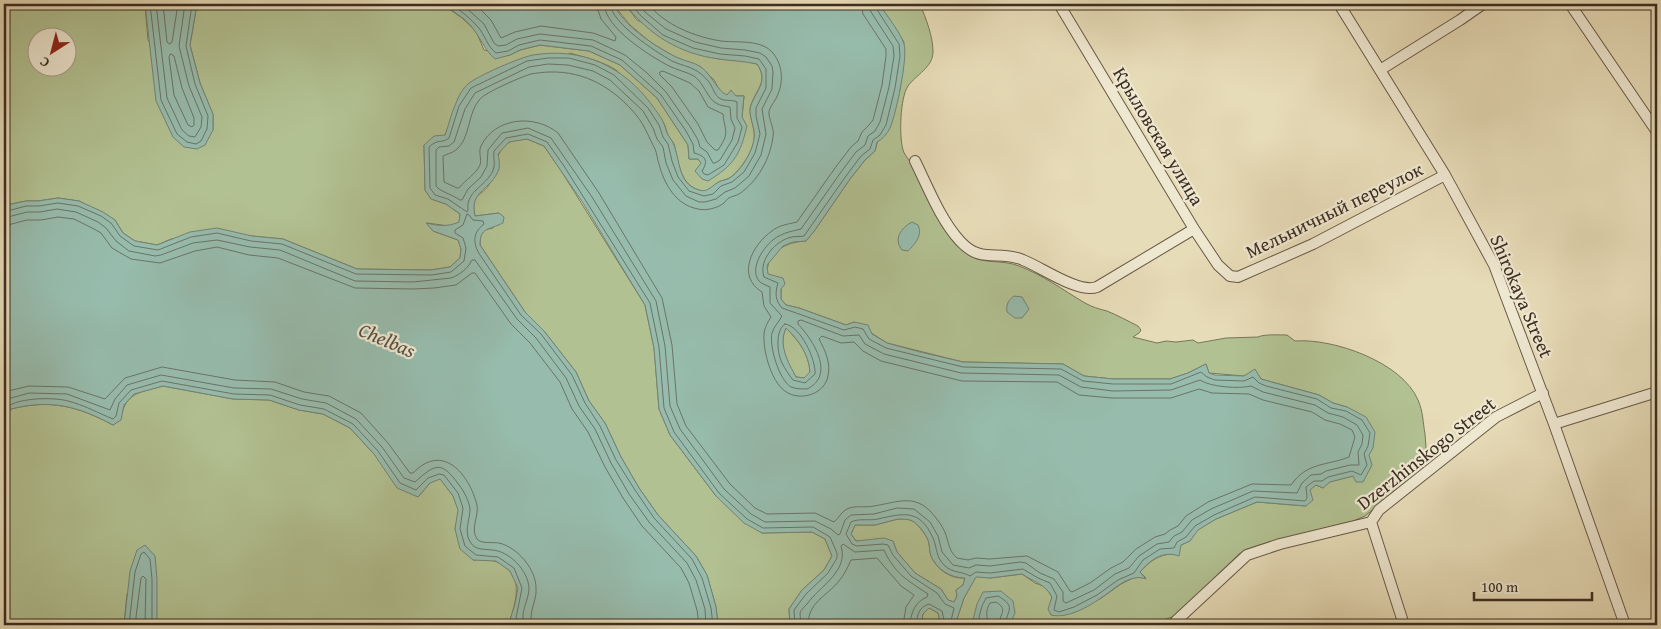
<svg xmlns="http://www.w3.org/2000/svg" width="1661" height="629" font-family="'Gentium Book Plus',serif">
	<rect width="100%" height="100%" fill="#e7dcb8"/>
	<filter id="stains"><feTurbulence type="fractalNoise" baseFrequency=".004" numOctaves="4"/><feColorMatrix values="0 0 0 0 .2 0 0 0 0 .09 0 0 0 0 .02 0 0 0 .5 -.17"/></filter>
	<radialGradient id="worn" r=".72"><stop offset=".6" stop-color="#630" stop-opacity="0"/><stop offset="1" stop-color="#630" stop-opacity=".3"/></radialGradient>
	<path fill="#b2c192" stroke="#77775a" fill-rule="evenodd" d="M4,4H145L148,40L213,130V115L200,83L190,45L197,4H442L462,18L476,31L484,50L510,55L520,50L540,45L589,51L620,65L657,98L688,145L689,159H698L701,163L742,117L744,96H727L721,93L714,80L701,67L675,57L650,42L629,24L617,9L614,4H625L637,20L719,59L744,61L757,64C769,82 756,89 751,105C748,114 753,123 754,131C757,147 742,168 731,177C727,180 721,180 717,183C709,190 705,194 694,188C679,180 678,158 674,144C672,140 669,138 668,135C666,131 666,127 664,124C661,117 622,75 616,70C602,61 586,58 570,53L448,127L445,135L424,145L425,190L431,199L446,204L460,214V222L449,226L427,223L433,231L458,240L461,249L460,258L450,267L431,270L357,269L283,239L252,236L171,239L157,245L135,241L123,233L115,220L79,201L58,198L38,201H26L11,204L4,208ZM38,38H68V68H38Z
		M879,4H920C926,19 933,36 933,52C933,67 916,75 908,86C900,98 899,136 903,150C904,154 907,157 909,160C924,190 940,233 967,254C982,265 1002,259 1019,266C1043,275 1063,290 1085,303C1092,307 1099,309 1107,311C1117,315 1128,321 1138,326L1141,330L1139,333L1133,337L1157,343L1166,341L1176,342L1193,340L1198,343L1226,338L1258,337C1264,334 1280,335 1287,335L1295,341C1333,338 1402,362 1418,400C1423,411 1423,423 1425,434C1426,448 1428,459 1421,472L1365,516L1353,521L1263,544L1247,549L1239,554L1175,616L1149,625H1007L1010,624L973,620L978,625H953L956,622L964,598L976,576L990,578L1022,574L1035,583L1046,587L1052,597L1049,609L1100,599L1121,584L1135,577L1146,578L1140,572C1149,562 1159,554 1173,554L1181,545L1190,541L1197,530L1216,519L1257,502L1306,506L1310,489L1316,485L1323,488L1329,482L1353,476L1347,407L1333,403L1319,395L1261,379L1255,370L1244,376L1209,373L1206,364L1188,373L1170,379H1113L1084,376L1063,364L963,362L887,343L854,322L846,325L799,308L786,305L781,299V289L767,274C767,251 786,242 806,241L815,230L850,179L865,160L875,151L877,143L896,104L900,89L904,42Z
		M527,139L544,146L560,169L645,305L654,348L659,409L670,435L716,496L762,533L812,532L825,539L832,556L824,570L802,590L789,609L790,625H718L716,607L707,575L696,556L658,515L639,488L621,457L605,423L589,401L576,372L544,331L525,312L480,245V236L484,230L493,228L499,213L475,216C470,191 482,198 490,183C497,169 494,153 508,143C512,140 521,140 527,139Z
		M786,328C799,341 809,354 810,372L804,378L796,377C787,362 778,345 786,328Z
		M163,386L233,399L269,400L299,410L323,414L350,428L374,454L418,497L430,483L440,478L453,496L459,510L455,529L473,560C480,560 490,559 497,562C524,574 517,598 510,620L514,625H157V619L127,594L124,625H4V419L11,409C51,399 77,406 113,425L120,420C126,392 138,393 163,386Z
		M898,519C902,519 907,519 910,520C917,522 925,534 928,540C930,545 929,551 931,556C937,570 951,579 965,578L963,585L956,590L957,596L954,602L948,600L941,589L915,573L897,552L893,541H856L851,534L855,525H875Z
		M929,608L938,613L941,625H921L923,614Z"/>
	<path fill="#97bcad" stroke="#738375" fill-rule="evenodd" d="M145,4H197L190,45L200,83L213,114V130L205,145L197,149L184,147L173,137L156,101Z
		M442,4H614C622,25 656,47 676,57C684,61 694,62 701,67C712,75 717,91 727,95L731,90L736,96H744L742,117L747,126C740,155 734,165 708,181L702,179L695,171L701,163L698,159H689L688,145L657,98L620,65L589,51L540,45L520,50L510,55L495,59C484,49 484,44 476,33C469,20 454,12 442,4Z
		M625,4H879C885,13 901,33 904,44C908,58 896,114 890,128C887,134 883,139 877,142L875,151L865,160L850,179L815,230L806,241L793,242L783,246L767,265L768,274L783,278L785,284L781,289V299L786,305L799,308L846,325L854,322L868,325L872,334L887,343L920,352L963,362L1063,364L1084,376L1113,379H1170L1188,373L1206,364L1209,373L1215,375L1244,376L1255,369L1261,379L1319,395L1333,403L1347,407L1366,417L1375,432L1373,448L1369,455L1372,465L1363,482H1356L1353,476L1330,482L1323,488L1316,485L1310,490L1313,500L1306,506L1257,502L1216,519L1198,530L1190,541L1181,545L1179,556C1163,550 1150,560 1140,572L1146,579C1143,578 1138,577 1135,578C1122,580 1112,591 1101,598C1088,607 1067,619 1051,615L1048,609L1052,597C1045,584 1034,582 1022,574L990,578L976,577L964,598L956,622L953,625H941L938,613L929,608L923,614L921,625H790L789,609L802,590L824,570L832,556L825,539L812,532L762,533L744,523L716,496L670,435L659,409L654,348L645,305L583,203L544,146L527,139L509,142L498,154C499,158 500,165 499,169C491,191 469,190 475,216L499,213L504,217L503,223C489,230 480,227 480,245L525,312L544,331L576,372L589,401L605,423L621,457L639,488L658,515L696,556L707,575L716,607L718,625H514L510,620L515,604L518,588L510,571L496,561L473,560L460,549L455,529L458,510L453,496L440,479L430,483L418,497L397,488L374,454L350,428L323,414L299,410L269,400L233,399L163,386L134,394L124,405L121,420L113,425C78,406 50,399 11,409L4,419V208L11,204L26,201H38L58,198L79,201L103,212L115,220L123,233L135,241L157,245L190,232L217,228L252,236L283,239L357,269L431,270L450,267L460,258L461,249L458,240L433,231L426,223C439,226 447,227 459,222L460,214L446,204L431,199L425,190L424,145L434,136L445,135C449,125 451,113 456,103C458,97 463,88 468,84C477,76 521,57 533,55C582,47 623,66 652,105C656,111 662,118 664,124C666,128 666,132 668,135C669,137 671,139 672,141C680,155 677,180 694,188C706,194 708,189 717,183C720,181 724,180 728,179C741,172 757,146 754,131C753,123 748,113 751,105C757,89 769,81 757,64C744,61 732,61 719,59C680,54 649,35 625,4ZM786,328C799,340 809,355 810,372L804,378L796,377C788,362 778,345 786,328ZM898,519C902,519 907,519 910,520C917,522 925,533 928,540C930,545 929,551 931,556C937,570 951,578 965,578L963,585L956,590L957,596L954,602L948,600L941,589L915,573L897,552L893,541L884,538L856,541L851,534L855,525H875Z
		M912,222L918,225C923,235 915,244 908,251L902,250C893,239 901,228 912,222Z
		M1014,296L1022,297L1029,309L1022,318H1015L1007,312C1006,304 1008,301 1014,296Z
		M145,545L155,556L157,579V625H124L130,571L137,550Z
		M1001,591L1013,601L1015,613L1010,624L1007,625H978L973,620L977,604L983,592Z"/>
	<g fill="none" stroke-linecap="round" stroke-linejoin="round">
		<path stroke="#6a7467" stroke-width="1" d="M150,4L161,100L177,134L187,142L196,144L201,141L207,129L208,116L195,84L186,46L192,4
			M156,4L167,98L182,130L189,136L195,137L201,127L202,117L189,86L179,46L185,4
			M163,4L167,42L170,44L172,42L178,4
			M451,4C461,11 470,18 478,27C485,35 487,46 496,53L508,51L519,45L540,40L591,46L622,60L661,95L686,131L693,144L694,153C705,156 709,160 702,171L704,174L708,175L724,165L738,142L742,127L737,118V102C731,99 725,102 719,98C715,95 713,89 711,85C708,80 702,74 697,71C689,66 680,65 672,61C655,51 612,24 610,4
			M462,4L484,24L494,43L498,46L506,45L517,39L540,34L593,40L625,55L647,73L666,92L691,128L698,140L700,147L707,152L713,163H715L720,160L732,140L735,128L731,119L730,107C726,106 720,106 716,103C707,98 704,83 694,76C687,72 677,70 669,66C650,56 605,28 604,4
			M475,4L491,20L501,38L515,32L541,26L593,33L615,41L616,37L601,19L596,4
			M631,4L641,16L663,35L693,48L720,54L745,56L759,59L766,69V88L756,108V116L760,134L755,153L744,172L732,182L721,186L713,194L704,196L689,191L678,177L672,161L668,144L663,137L659,125L648,108L614,75L595,65L569,58H548L527,61L471,88L459,106L449,138C441,144 439,138 429,147L430,188L435,195L448,199L467,212L468,210C465,190 490,185 494,167C495,162 493,156 494,151L506,138L528,134L547,142L564,166L650,303L659,347L664,408L674,432L719,493L747,519L763,528L813,527L830,537L837,553V558L828,573L806,594L794,610L795,625
			M639,4L645,12L666,29L695,42L721,48L745,50L760,53L766,57L772,66L773,72L772,89L762,109L766,134L761,155L749,176L735,188L725,192L716,199L705,202H699L686,196L673,180L666,163L663,147L657,139L653,128L643,111L610,80L593,71L568,65L548,64L529,67L475,93L465,109L454,142L449,146L439,147L436,150V186C439,191 453,195 460,200H462L468,189L481,177L487,166L488,150L502,133L528,128L551,138L592,197L656,301L665,346L670,406L680,429L724,489L751,514L765,522L815,521L831,529L838,535L840,534L845,520L851,515L874,514L897,508L914,509L930,522L938,536L942,552L953,565L969,568L976,565L990,566L1020,562L1026,563L1040,573L1054,579L1063,592V601L1066,603L1094,590L1115,574L1129,568L1139,556L1157,544L1169,542L1174,536L1182,532L1192,520L1211,509L1253,491L1297,493L1302,483L1311,475L1321,474L1326,471L1350,465H1359L1358,452L1362,444L1363,435L1357,425L1343,417L1328,413L1315,405L1263,392L1251,386C1239,389 1210,387 1200,380L1171,390L1113,391L1081,387L1059,375L961,373L884,354L865,344L859,335L843,336L801,320L798,321V324C813,340 836,375 807,389C802,389 796,389 791,387C779,380 769,346 772,333C774,326 779,322 782,316L770,303V287C766,285 762,284 759,281C748,268 766,242 779,236C786,232 793,231 801,229L841,172L856,152L865,145L868,136L875,131L880,122L889,87L894,56L893,46L871,12L869,4
			M648,4C665,25 695,37 721,41C736,43 760,39 772,52C782,63 784,80 778,94C776,100 771,105 769,111C768,119 775,128 773,137C770,159 758,181 739,194C736,196 732,196 729,198C727,199 725,202 724,203C718,208 706,211 698,209C676,205 664,184 659,164C657,159 657,153 655,149C649,138 645,126 637,116C615,89 586,71 550,72C544,72 537,73 531,74C521,77 486,92 480,99C467,113 471,138 456,150C452,153 447,154 443,156L444,182L457,188H459C465,180 476,174 480,165C482,159 478,152 481,146C495,117 535,114 558,133L599,193L662,298L672,345L677,404L686,426L730,484L755,508L767,514L815,513L834,522C839,518 841,512 847,509C855,505 865,508 874,506C899,502 917,492 936,518C940,523 944,529 946,535C949,544 949,551 957,558L968,560L976,558L989,559L1027,556L1058,572L1070,591L1072,592L1090,583L1111,568L1123,562L1136,549L1155,537L1165,534L1170,530L1178,526L1186,516L1208,502L1252,484L1291,485C1307,462 1326,466 1349,457L1355,437L1352,430L1340,424L1325,420L1312,412L1263,400L1249,394L1212,393L1199,389L1171,398H1112L1079,395L1057,382L962,381L881,361L863,351L854,342L841,343L822,336L819,339C825,350 831,363 828,376C825,393 803,401 788,393C772,385 763,352 764,335C764,328 768,322 771,317L764,306L762,292C736,276 752,245 772,231C779,225 789,224 797,222L835,168L851,147L858,141L862,132L869,125L873,120L882,85L886,56V49L863,14L861,4
			M875,4L876,8L899,44L900,56L895,88L886,125L880,135L873,140L870,149L861,156L846,176L804,236C800,237 796,236 792,237C776,240 758,260 764,277L778,283C775,293 775,300 782,308L844,330L855,327L863,329L869,339L886,348L963,367L1061,369L1083,381L1113,384H1171L1201,372L1207,377L1215,380L1244,381L1253,377L1259,383L1266,386L1317,399L1331,408L1346,411L1362,420L1370,433L1368,446L1364,454L1367,465L1361,475L1352,471L1328,477L1322,481H1314L1306,487L1307,498L1305,501L1255,497L1214,515L1195,526L1186,537L1177,542L1174,548L1160,549L1143,560L1134,573L1118,580L1097,595L1074,607L1059,612L1054,610L1057,596L1050,583L1038,578L1023,569L990,573L976,572L970,576C961,571 953,573 945,566C935,556 938,550 933,538C920,509 904,513 878,519C869,521 859,518 851,522L846,534L852,544L857,546L883,544L888,545L893,555L911,576L937,593L945,604L954,608L950,625
			M171,54L174,56L182,88L194,118V125L192,127L188,125L174,95L169,57Z
			M660,72L663,71L690,83L699,91L708,107L723,114C725,133 730,132 718,150H715L707,142L698,124L672,87L660,75Z
			M4,212L26,206H39L58,203L78,206L101,216L111,223L120,236L134,246L158,250L191,237L217,233L251,241L282,244L356,274L432,275L451,272L464,261L466,248L463,238L455,233V230L463,225L467,214L469,215L473,220L483,221L484,224C472,233 473,244 480,255L521,315L541,334L572,375L585,403L600,426L616,460L635,490L654,518L692,559L702,578L711,608L713,625
			M4,218L27,212H40L57,209L76,212L98,222L106,228L116,241L129,251L155,256L161,255L193,243L217,240L250,247L280,250L355,281L413,282L451,278C460,275 468,268 472,260H475L517,319L536,338L566,378L579,406L595,429L611,463L629,494L649,522L687,563L696,580L705,609L706,625
			M4,226L27,220H41L58,217L74,219L94,229L101,233L112,248L131,259L160,263L195,251L217,247L249,255L278,258L355,288L412,289L434,288L456,285L472,273H475L511,324L530,343L560,382L572,409L588,432L605,467L623,498L642,526L681,568L689,583L697,610L699,625
			M785,324C801,326 816,360 815,374L805,383L793,380C789,375 785,369 782,363C777,353 775,330 785,324Z
			M4,392L29,386L68,387L105,399L125,378L162,367L235,380L275,382L304,392L329,396L361,413L388,443L410,473H413C443,442 469,474 477,505C479,516 470,529 477,539C481,544 493,542 499,543C517,547 536,569 536,588C537,598 531,608 531,618C530,620 531,623 531,625
			M4,400L29,393L67,394L110,410L115,399L127,385L161,375L234,388L271,389L302,399L326,403L356,419L382,447L404,478L415,482C436,463 442,461 459,485C464,491 469,501 470,509C470,520 463,533 471,543C475,550 484,549 492,550C509,551 528,570 529,588C529,598 522,610 523,618C523,620 524,623 524,625
			M4,410C13,397 54,397 68,401C84,405 98,413 113,419L116,416L119,403L131,390L162,381L234,394L270,395L300,405L324,409L353,424L378,451L400,483L416,490L428,478L439,474L444,475L458,493L463,508L460,529L465,546L476,555L498,557L514,568L522,588L516,618L518,625
			M129,625L135,572L141,554L144,552L150,559L152,579V625
			M135,625L141,578L143,576L146,579L145,625
			M801,625C801,622 800,617 800,613C801,610 805,606 807,604C820,586 849,571 841,546L843,544L855,552L884,550C895,574 907,580 928,594L927,597C915,602 911,612 910,625
			M808,625C808,602 826,597 839,581C844,575 848,567 851,560L877,558L901,586L914,595L906,607L903,625
			M916,625C917,615 919,607 929,604L942,611L945,625
			M981,625L979,617L982,606L986,598L998,596C1017,607 1007,610 1005,625
			M988,625C987,616 985,611 990,603L996,602C1009,610 999,614 999,625"/>
		<g stroke="#675947" stroke-width="12">
			<path id="minor" d="M1059,4L1194,229L1218,265L1230,276L1238,277L1313,244L1445,175
				M1339,4L1445,175L1494,265L1554,424L1625,625
				M1570,4L1657,132
				M1380,70L1460,20L1483,4
				M915,161C928,187 940,219 960,241C982,265 998,249 1023,260C1041,267 1079,294 1097,287L1194,229
				M1554,424L1657,392
				M1371,522L1404,625
				M1177,625L1176,621L1247,555L1280,544L1371,522L1379,510L1496,417L1543,393"/>
		</g>
		<use href="#minor" stroke="#efe8d1" stroke-width="10"/>
	</g>
	<g text-anchor="middle" stroke-width="4.5" stroke-linejoin="round" paint-order="stroke">
		<g font-size="19" fill="#3c2d21" stroke="#efe8d1">
			<text transform="translate(1159 136) rotate(59)" y="7">Крыловская улица</text>
			<text transform="translate(1334 210) rotate(-26)" y="7">Мельничный переулок</text>
			<text transform="translate(1522 296) rotate(67)" y="7">Shirokaya Street</text>
			<text transform="translate(1426 453) rotate(-38)" y="7">Dzerzhinskogo Street</text>
		</g>
		<g font-size="20" font-style="italic" fill="#535144" stroke="#efe8d1">
			<text transform="translate(387 340) rotate(23)" y="7">Chelbas</text>
		</g>
	</g>
	<rect width="1661" height="629" fill="none" stroke="#e7dcb8" stroke-width="20"/>
	<rect x="5" y="5" width="1651" height="619" fill="none" stroke="#3c2d21" stroke-width="2.5"/>
	<rect x="10" y="10" width="1641" height="609" fill="none" stroke="#3c2d21"/>
	<g transform="translate(52 52) rotate(216)"><circle r="24" fill="#efe8d1" stroke="#a79d8b"/>
	<path d="M0-4L9 19L0 12L-9 19Z" fill="#8f2418"/>
	<text y="-8" font-size="14" font-weight="bold" text-anchor="middle" fill="#3c2d21">С</text>
	</g>
	<path d="M1474 592v8h118v-8" fill="none" stroke="#3c2d21" stroke-width="2.5"/>
	<text x="1481" y="592" font-size="15" fill="#3c2d21" stroke="#efe8d1" stroke-width="4" paint-order="stroke">100 m</text>
	<rect width="100%" height="100%" filter="url(#stains)"/>
	<rect width="100%" height="100%" fill="url(#worn)"/>
</svg>
